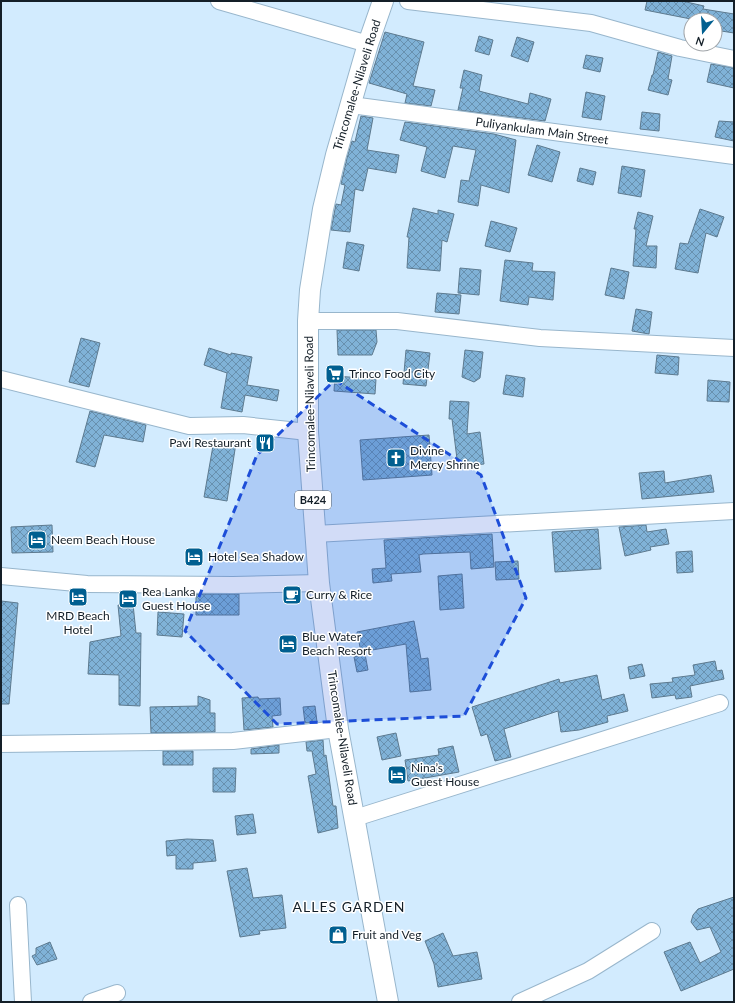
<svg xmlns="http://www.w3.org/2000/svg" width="735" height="1003" font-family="Lato,sans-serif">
	<defs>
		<pattern id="building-cross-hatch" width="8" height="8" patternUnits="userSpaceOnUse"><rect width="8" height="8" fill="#80b2d7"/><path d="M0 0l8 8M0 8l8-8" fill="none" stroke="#6890ae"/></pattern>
	</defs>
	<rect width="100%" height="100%" fill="#d2ebfe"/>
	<path fill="url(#building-cross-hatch)" stroke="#5d7a8f" d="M647,1H682L704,6L703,9L734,14V33L715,30V20H696L645,10Z
		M385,32L424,42L413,86L435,90L431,106L405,103L407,94L369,83Z
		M479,36L493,40L489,55L475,51Z
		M517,37L534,42L528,62L511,56Z
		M658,52L672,56L668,79L672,80L668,95L648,90L652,75H653Z
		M586,55L603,58L600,72L583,68Z
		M711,64L734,68V88L707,82Z
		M464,70L482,75L479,91L528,104L530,93L551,99L545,121L458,110L463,88H460Z
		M586,92L605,96L601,120L582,117Z
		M642,112L660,114L659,131L640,129Z
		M361,116L373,118L367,150L399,155L396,173L368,168L363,191L355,189L350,232L331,230L336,204L341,205L345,185L341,184L347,158L352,141L355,142Z
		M719,121L734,122V141L715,137Z
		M405,122L494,134L516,140L509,193L481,185L478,206L458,202L461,180L469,181L476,150L453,146L445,178L421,171L427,147L400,140Z
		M537,145L560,152L552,182L528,175Z
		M622,166L645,170L641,197L618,193Z
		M580,168L596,172L593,185L577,181Z
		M413,208L438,214V210L454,214L447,242L442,240L440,271L407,268L409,237H407Z
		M700,209L724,217L717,237L706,233L698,273L675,269L680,243L688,244Z
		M638,212L653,216L646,246H657L656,268L633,266L636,229H634Z
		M491,221L517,228L510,252L485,246Z
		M347,242L364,245L359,271L343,268Z
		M505,260L533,263L532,271L555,272L553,300L529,297L528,305L500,301Z
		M460,268L481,270L479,295L458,293Z
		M611,268L629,272L624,299L605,295Z
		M437,293L461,295L459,314L435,312Z
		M636,309L652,312L649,334L632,331Z
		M337,330H376L377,342L372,355H338Z
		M81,338L100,343L89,387L69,382Z
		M209,348L231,355V353L252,357L247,385L279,390L277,401L245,395L242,412L221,408L227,373L204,365Z
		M406,350L430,353L426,386L403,384Z
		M465,350L483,352L480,378L474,382L462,377Z
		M657,355L679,357L678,375L655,373Z
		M506,375L525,378L523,397L503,394Z
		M335,376L376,379L375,394L334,391Z
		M708,380L730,382L729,402L707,401Z
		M450,401L469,402L467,434L480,432L484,464L458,467L452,419H449Z
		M90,411L146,425L143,442L104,435L95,467L76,462Z
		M429,435L432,475L363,480L360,440Z
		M214,440L236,443L227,501L204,497Z
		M664,471L665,483L711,475L714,492L642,499L639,473Z
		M52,525L53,552L12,553L11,527Z
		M646,525L647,532L666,529L669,544L650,547L651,550L625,556L619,527Z
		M598,529L601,569L555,572L552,532Z
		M492,534L494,567L471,569L470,552L423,554L419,555L421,572L391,574L392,581L373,583L372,569L386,568L384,540Z
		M692,551L693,572L677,573L676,552Z
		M518,561L519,579L496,580L495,562Z
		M462,574L464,608L440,610L438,576Z
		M196,594H239V615H196Z
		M1,601L18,603L9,704H1Z
		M133,604L136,633H141L140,706L119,705V675L88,674L90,642L121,636L118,605Z
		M158,612L184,614L182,637L157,635Z
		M414,621L421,659L428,658L431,690L410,692L406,644L361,652L357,632Z
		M365,654L368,670L357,672L354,657Z
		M715,661L717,671L722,670L724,679L690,686L692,697L676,699L675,695L652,698L650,684L673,682L672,678L695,675L693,665Z
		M642,664L645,676L630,679L628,667Z
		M597,675L602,700L624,694L628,711L607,716L608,722L579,730L561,732L558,711L504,729L511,757L495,761L487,734L481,736L472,707L559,679L560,683Z
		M198,696L210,700V713H215V732L151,733L150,707L198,706Z
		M258,697L259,699L280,698L281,715L272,716L273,727L244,730L242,698Z
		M315,706L317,722L305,723L303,707Z
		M396,733L401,756L382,760L377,737Z
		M323,740L324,756L326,755L333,806H336L338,828L318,833L308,776L316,774L312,751H307L306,742Z
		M279,745V753L251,754V749Z
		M453,746L459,772L408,781L405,760L439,755L438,749Z
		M163,751H193V765H163Z
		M213,768H236L235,792H213Z
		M253,814L256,833L237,835L235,816Z
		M187,839L213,840L216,861L193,863V869H176V855L167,856L166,841Z
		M247,868L253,898L282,895L286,928L259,931L260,934L240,937L227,871Z
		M734,897V969L681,991L664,952L690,942L700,963L721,952L710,927L697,930L691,922L693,915L698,909Z
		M443,933L453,956L477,952L482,979L438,987L434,964L425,941Z
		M50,942L57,959L37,965L32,956L36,954V948Z"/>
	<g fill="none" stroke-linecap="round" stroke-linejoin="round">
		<g stroke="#98b6cc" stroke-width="18">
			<path id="minor" d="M219,1L368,44
				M408,1L591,23L680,48L734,59
				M351,105L734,156
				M308,321H397L540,338L734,348
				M1,379L189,426L243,425L308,432
				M315,534L734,511
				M1,576L87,584L233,585L319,583
				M1,744L233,741L338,729
				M355,818L720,703
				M18,905L23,1002
				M91,1002L117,993
				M520,1002L588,971L652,931"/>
		</g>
		<g stroke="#98b6cc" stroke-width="22">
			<path id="major" d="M383,1L368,44L336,155L323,209L310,290L308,321V432L319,583L338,729L388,1002"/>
		</g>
		<use href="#minor" stroke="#fff" stroke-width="16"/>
		<use href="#major" stroke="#fff" stroke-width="20"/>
	</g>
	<path fill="#1d4ed8" fill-opacity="0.2" stroke="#1d4ed8" stroke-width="3" stroke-dasharray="8 5" stroke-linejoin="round" d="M335,380L481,475L526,598L464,716L277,724L185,631L257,455Z"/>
	<defs>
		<g id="supermarket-square" transform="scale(1)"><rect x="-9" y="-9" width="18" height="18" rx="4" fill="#005f90" stroke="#fff"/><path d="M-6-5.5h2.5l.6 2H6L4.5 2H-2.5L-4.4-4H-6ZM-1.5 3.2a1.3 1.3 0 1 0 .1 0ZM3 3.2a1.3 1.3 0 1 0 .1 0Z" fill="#fff"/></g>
		<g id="restaurant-square" transform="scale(1)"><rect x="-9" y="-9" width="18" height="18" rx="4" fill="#005f90" stroke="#fff"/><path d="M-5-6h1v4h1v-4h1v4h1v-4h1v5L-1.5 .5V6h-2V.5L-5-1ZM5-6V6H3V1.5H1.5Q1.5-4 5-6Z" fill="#fff"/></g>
		<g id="church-square" transform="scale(1)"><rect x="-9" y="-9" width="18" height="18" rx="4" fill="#005f90" stroke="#fff"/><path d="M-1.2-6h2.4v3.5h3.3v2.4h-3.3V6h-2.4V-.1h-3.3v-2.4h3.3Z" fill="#fff"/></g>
		<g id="hotel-square" transform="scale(1)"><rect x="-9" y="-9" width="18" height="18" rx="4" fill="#005f90" stroke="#fff"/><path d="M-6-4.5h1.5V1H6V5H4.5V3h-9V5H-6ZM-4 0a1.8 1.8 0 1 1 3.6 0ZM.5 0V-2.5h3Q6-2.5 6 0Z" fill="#fff"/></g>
		<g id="cafe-square" transform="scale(1)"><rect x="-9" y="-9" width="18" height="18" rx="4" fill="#005f90" stroke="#fff"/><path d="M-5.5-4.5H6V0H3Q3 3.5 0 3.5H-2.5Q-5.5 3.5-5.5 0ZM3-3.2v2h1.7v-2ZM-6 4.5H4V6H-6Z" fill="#fff"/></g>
		<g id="shop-square" transform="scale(1)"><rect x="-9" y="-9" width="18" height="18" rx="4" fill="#005f90" stroke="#fff"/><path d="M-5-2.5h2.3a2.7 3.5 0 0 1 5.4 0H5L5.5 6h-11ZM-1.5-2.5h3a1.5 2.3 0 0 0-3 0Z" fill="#fff"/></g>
	</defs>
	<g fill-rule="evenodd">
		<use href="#supermarket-square" x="335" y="374"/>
		<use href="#restaurant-square" x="265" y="443"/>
		<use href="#church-square" x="396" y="458"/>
		<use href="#hotel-square" x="37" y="540"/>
		<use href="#hotel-square" x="194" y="557"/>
		<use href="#cafe-square" x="292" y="595"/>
		<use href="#hotel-square" x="78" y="597"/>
		<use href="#hotel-square" x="128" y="599"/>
		<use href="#hotel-square" x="288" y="644"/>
		<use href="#hotel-square" x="397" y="775"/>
		<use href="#shop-square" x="338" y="935"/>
	</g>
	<g text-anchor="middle" stroke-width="3" stroke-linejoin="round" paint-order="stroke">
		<rect fill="#fff" stroke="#5a6268" stroke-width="1" x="295" y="491" width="36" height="18" rx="3"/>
		<g font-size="11" font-weight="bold" fill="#141f28">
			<text x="313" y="504">B424</text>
		</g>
		<g font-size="12" fill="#141f28" stroke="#fff">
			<text transform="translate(357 85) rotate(-73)" y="4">Trincomalee-Nilaveli Road</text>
			<text transform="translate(542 131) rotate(8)" y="4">Puliyankulam Main Street</text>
			<text transform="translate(310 404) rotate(-91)" y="4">Trincomalee-Nilaveli Road</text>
			<text transform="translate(342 738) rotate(81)" y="4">Trincomalee-Nilaveli Road</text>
		</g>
		<g font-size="12" fill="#141f28" stroke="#fff" text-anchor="start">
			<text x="349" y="378">Trinco Food City</text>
			<text x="251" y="447" text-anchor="end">Pavi Restaurant</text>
			<text x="410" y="455">Divine<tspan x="410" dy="14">Mercy Shrine</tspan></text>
			<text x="51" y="544">Neem Beach House</text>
			<text x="208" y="561">Hotel Sea Shadow</text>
			<text x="142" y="596">Rea Lanka<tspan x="142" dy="14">Guest House</tspan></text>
			<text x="306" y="599">Curry &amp; Rice</text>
			<text x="78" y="620" text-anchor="middle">MRD Beach<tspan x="78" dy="14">Hotel</tspan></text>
			<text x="302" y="641">Blue Water<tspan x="302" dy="14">Beach Resort</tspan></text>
			<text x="411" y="772">Nina’s<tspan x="411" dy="14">Guest House</tspan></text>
			<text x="352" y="939">Fruit and Veg</text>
		</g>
		<g font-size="14" letter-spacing="1" fill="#141f28" stroke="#fff">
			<text x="349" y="912">ALLES GARDEN</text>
		</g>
	</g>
	<rect width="735" height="1003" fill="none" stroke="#141f28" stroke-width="4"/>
	<g transform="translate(703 32) rotate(198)"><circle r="19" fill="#ffffff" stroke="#a1a5a9"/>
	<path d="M0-3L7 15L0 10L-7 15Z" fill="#005f90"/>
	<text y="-6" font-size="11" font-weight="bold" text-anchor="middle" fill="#141f28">N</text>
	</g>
</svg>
